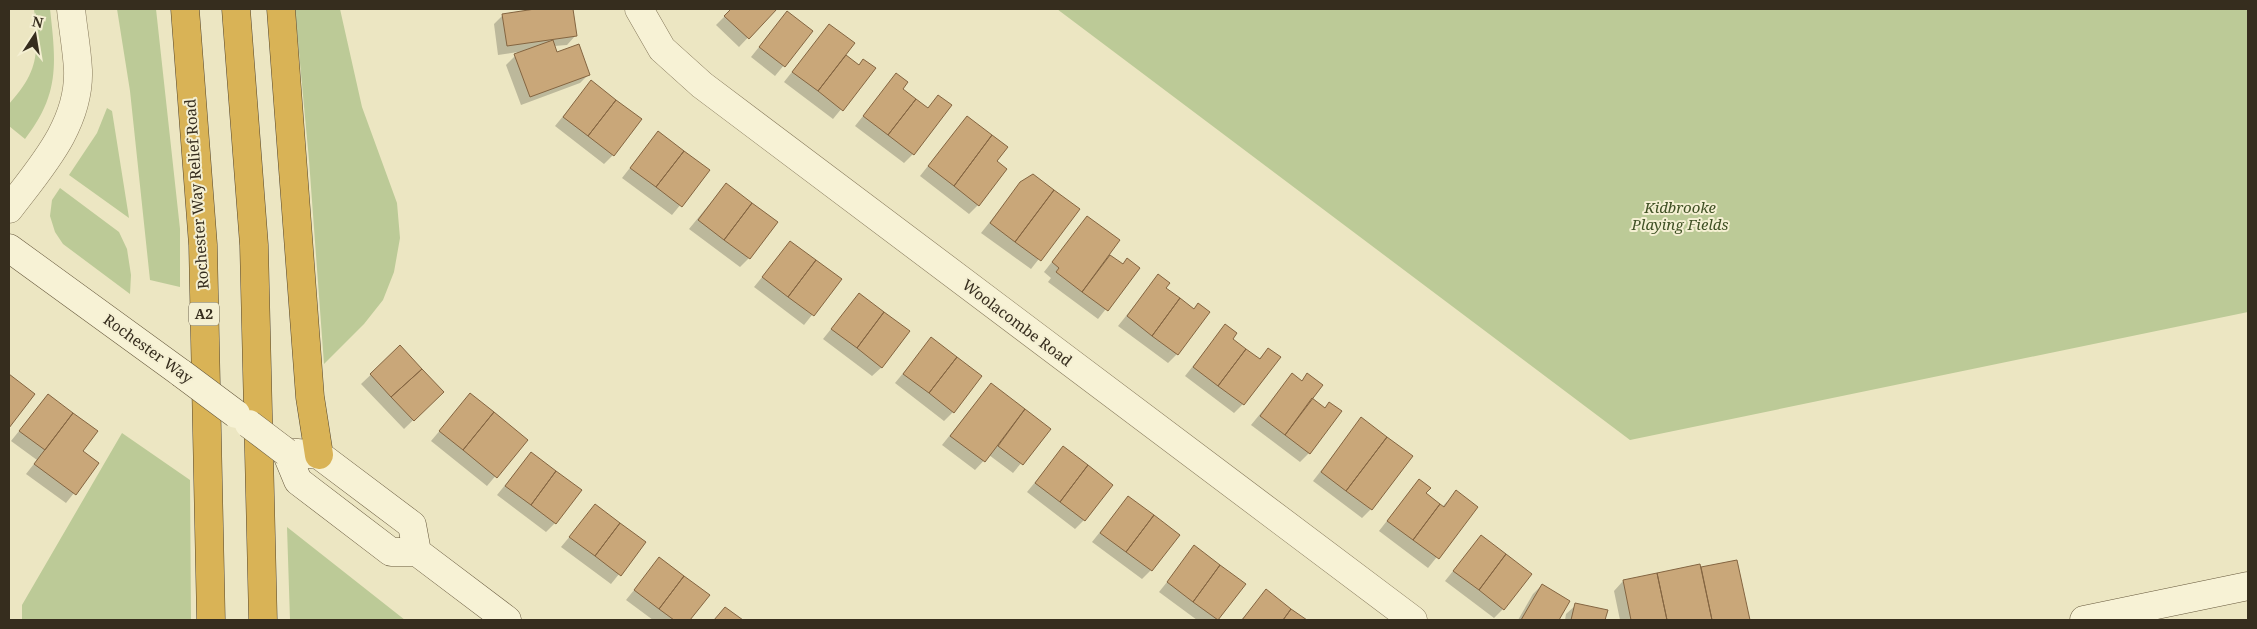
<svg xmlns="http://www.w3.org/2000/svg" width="2257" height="629" font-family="'Noto Serif',serif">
	<rect width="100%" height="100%" fill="#ece6c2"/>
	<path fill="#bcca97" d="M34,9H50C56,63 60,94 25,139L9,126V104C40,70 38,52 34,9Z
		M117,9H156L180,229V287L150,280L130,91Z
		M295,9H340L362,107L397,203L400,238L394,272L383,300L364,324L324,364L309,160Z
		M1057,9H2248V312L1630,440Z
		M107,108L112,111L129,218L69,175L97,133Z
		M60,188L119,232L127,249L131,275L130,294L63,244L55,232L50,216L52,200Z
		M122,433L190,480L191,620H22V605Z
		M287,527L405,620H290Z"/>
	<path fill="#0003" d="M544,9H572L576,35L567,45L554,46L557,53L589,74L580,83L521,105L506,65L515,56L525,51L498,55L494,24L503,15Z
		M732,9H775L739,47L716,25Z
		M787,12L812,31L775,76L751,57Z
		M829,25L844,55L858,66L863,60L874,69L833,119L784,82Z
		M896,75L901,89L927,109L938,96L913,154L904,163L855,126Z
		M591,82L613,155L604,164L555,126Z
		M967,117L995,161L978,205L969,214L920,176Z
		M658,132L708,171L672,215L622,178Z
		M1021,183L1078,209L1031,269L981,233Z
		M726,184L749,258L740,267L689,229Z
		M1087,217L1108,255L1122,265L1138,268L1098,319L1048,282L1051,278L1044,272Z
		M790,243L840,280L804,325L754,287Z
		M1158,276L1164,288L1177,354L1168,363L1118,326Z
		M859,294L882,367L872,376L823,339Z
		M1225,326L1231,339L1258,360L1268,349L1243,404L1234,413L1185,376Z
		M931,339L953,412L944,421L895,383Z
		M400,347L442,392L404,429L361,384Z
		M9,375L33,394L9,426Z
		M1292,375L1301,382L1308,375L1311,399L1324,409L1329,404L1309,453L1300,462L1251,425Z
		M991,384L1049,429L1013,473L989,455L975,470L942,445Z
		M48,395L81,452L97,464L66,503L26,474L37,460L11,441Z
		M470,395L526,440L487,486L431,441Z
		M1361,419L1371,509L1362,518L1313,481Z
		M1063,448L1084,520L1075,529L1027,492Z
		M531,453L555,523L546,532L497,495Z
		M1419,480L1425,494L1442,507L1456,492L1477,507L1428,568L1379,531Z
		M1128,497L1151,570L1142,579L1092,542Z
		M595,506L644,543L611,584L561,547Z
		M1481,536L1503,609L1494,618L1445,581Z
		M1195,547L1244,585L1217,620H1197L1159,592Z
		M660,558L708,595L689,620H653L626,600Z
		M1736,561L1748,620H1620L1614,591L1623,581L1699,566L1700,569Z
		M1542,585L1569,601L1558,620H1518L1533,594Z
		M1266,591L1305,620H1241Z
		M1576,605L1606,611L1604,620H1565L1566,614Z"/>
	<path fill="#c9a779" stroke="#846541" d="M535,9H573L577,36L507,46L502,14Z
		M731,9H777L749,39L724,16Z
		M787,11L813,31L785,67L759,47Z
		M829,24L855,43L818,91L792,72Z
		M553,40L557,52L579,44L590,75L530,97L514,54Z
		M846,55L859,65L863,59L876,68L843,111L818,91Z
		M896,73L908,82L903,89L916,99L888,135L863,116Z
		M591,80L616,100L588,136L563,117Z
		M938,95L952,105L914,155L888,135L916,99L928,108Z
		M616,100L642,119L614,156L588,136Z
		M967,116L992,135L954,186L928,166Z
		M658,131L684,151L656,187L630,168Z
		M992,135L1008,147L997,161L1007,169L979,206L954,186Z
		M684,151L710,170L682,207L656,187Z
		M1033,174L1054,190L1015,242L990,223L1020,182Z
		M726,183L752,203L724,240L698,220Z
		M1054,190L1080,209L1041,261L1015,242Z
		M752,203L778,222L750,259L724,240Z
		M1087,216L1120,240L1082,292L1056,272L1059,268L1052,262Z
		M790,241L816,260L788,297L762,277Z
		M1110,255L1123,264L1127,258L1140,268L1108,311L1082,292Z
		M816,260L842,279L814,316L788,297Z
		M1158,274L1170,283L1166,288L1180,298L1152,336L1127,316Z
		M859,293L884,312L857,348L831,329Z
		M1180,298L1194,309L1198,303L1210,312L1178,355L1152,336Z
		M884,312L910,331L882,368L857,348Z
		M1225,324L1237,333L1233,339L1246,349L1218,386L1193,367Z
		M931,337L957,357L929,393L903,374Z
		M400,345L422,369L391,397L370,374Z
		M1268,348L1281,357L1244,405L1218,386L1246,349L1260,359Z
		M957,357L982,376L954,413L929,393Z
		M422,369L444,392L414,421L391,397Z
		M1292,373L1302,381L1307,373L1323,385L1285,435L1260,416Z
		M9,374L35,394L9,428Z
		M991,383L1025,409L985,462L950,436Z
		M470,393L494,412L463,450L439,431Z
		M48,394L73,413L45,450L19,431Z
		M1312,398L1325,408L1329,402L1342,411L1310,454L1285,435Z
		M1025,409L1051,429L1023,465L998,446Z
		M494,412L528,440L497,478L463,450Z
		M73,413L98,431L83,451L99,463L76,495L34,464Z
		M1361,417L1387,437L1346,491L1321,472Z
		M1387,437L1413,456L1372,510L1346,491Z
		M1063,446L1088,465L1060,502L1035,483Z
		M531,452L556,471L531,505L505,486Z
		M1088,465L1113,485L1085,521L1060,502Z
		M556,471L582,490L556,524L531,505Z
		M1419,479L1431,488L1426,493L1440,504L1413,540L1387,521Z
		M1456,490L1478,507L1439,559L1413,540L1440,504L1444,507Z
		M1128,496L1154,515L1126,552L1100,533Z
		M595,504L620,523L595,556L569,537Z
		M1154,515L1180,535L1152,571L1126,552Z
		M620,523L646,542L621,576L595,556Z
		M1481,535L1506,554L1479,590L1453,571Z
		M1194,545L1220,565L1193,602L1167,582Z
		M1506,554L1532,574L1504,610L1479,590Z
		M659,557L684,576L659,609L634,590Z
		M1737,560L1750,620H1712L1701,567Z
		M1700,564L1712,620H1667L1657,573Z
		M1220,565L1246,584L1218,620L1193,602Z
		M1657,573L1667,620H1631L1623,580Z
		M684,576L710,595L690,620H674L659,609Z
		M1542,584L1570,601L1559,620H1521Z
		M1266,589L1291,609L1283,620H1242Z
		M1575,603L1608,610L1605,620H1571Z
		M725,607L743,620H714Z
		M1291,609L1307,620H1283Z"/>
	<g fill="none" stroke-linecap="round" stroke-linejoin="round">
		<g stroke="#85785a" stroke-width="29">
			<path id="street" d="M639,9L662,49L702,85L1413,620
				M9,209C40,168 80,125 78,70C77,50 73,29 71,9"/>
		</g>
		<g stroke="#67593d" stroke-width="29">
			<path id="secondary" d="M9,248L181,373
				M417,552L412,525L319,455L286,452L298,481L391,552H417L507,620
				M2084,620L2248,586"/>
		</g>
		<g stroke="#53452e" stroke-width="29">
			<path id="highway" d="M185,9L203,245L211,620
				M236,9L254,245L263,620
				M281,9L310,397L319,455"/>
		</g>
		<use href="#street" stroke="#f7f2d5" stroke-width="28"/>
		<use href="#secondary" stroke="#f7f2d5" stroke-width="28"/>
		<use href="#highway" stroke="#d9b356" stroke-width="28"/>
		<g stroke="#67593d" stroke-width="29" stroke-linecap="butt">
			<path id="secondary-bridge" d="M181,373L236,414
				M249,424L286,452"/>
		</g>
		<use href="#secondary-bridge" stroke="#f7f2d5" stroke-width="28"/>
	</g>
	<g text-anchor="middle" stroke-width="4" stroke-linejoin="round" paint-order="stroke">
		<rect fill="#f4efd2" stroke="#6f6754" stroke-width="1" x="189" y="302.5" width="30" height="23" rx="4"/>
		<g font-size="14" font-weight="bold" fill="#362d1e">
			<text x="204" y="319">A2</text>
		</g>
		<g font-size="15" fill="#362d1e" stroke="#f4efd2">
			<text transform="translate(197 194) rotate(-94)" y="5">Rochester Way Relief Road</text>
			<text transform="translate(1017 323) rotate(37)" y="5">Woolacombe Road</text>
			<text transform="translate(148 349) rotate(36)" y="5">Rochester Way</text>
		</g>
		<g font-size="15" font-style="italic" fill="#405125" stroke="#f4efd2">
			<text x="1680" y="213">Kidbrooke<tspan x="1680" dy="17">Playing Fields</tspan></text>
		</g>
	</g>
	<rect width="2257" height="629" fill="none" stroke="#362d1e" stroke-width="20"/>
	<g transform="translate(35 35) rotate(12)" stroke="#f4efd2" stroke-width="4" paint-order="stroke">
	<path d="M0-4L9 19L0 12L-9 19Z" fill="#362d1e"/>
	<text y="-8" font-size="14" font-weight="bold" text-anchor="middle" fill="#362d1e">N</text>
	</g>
</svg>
